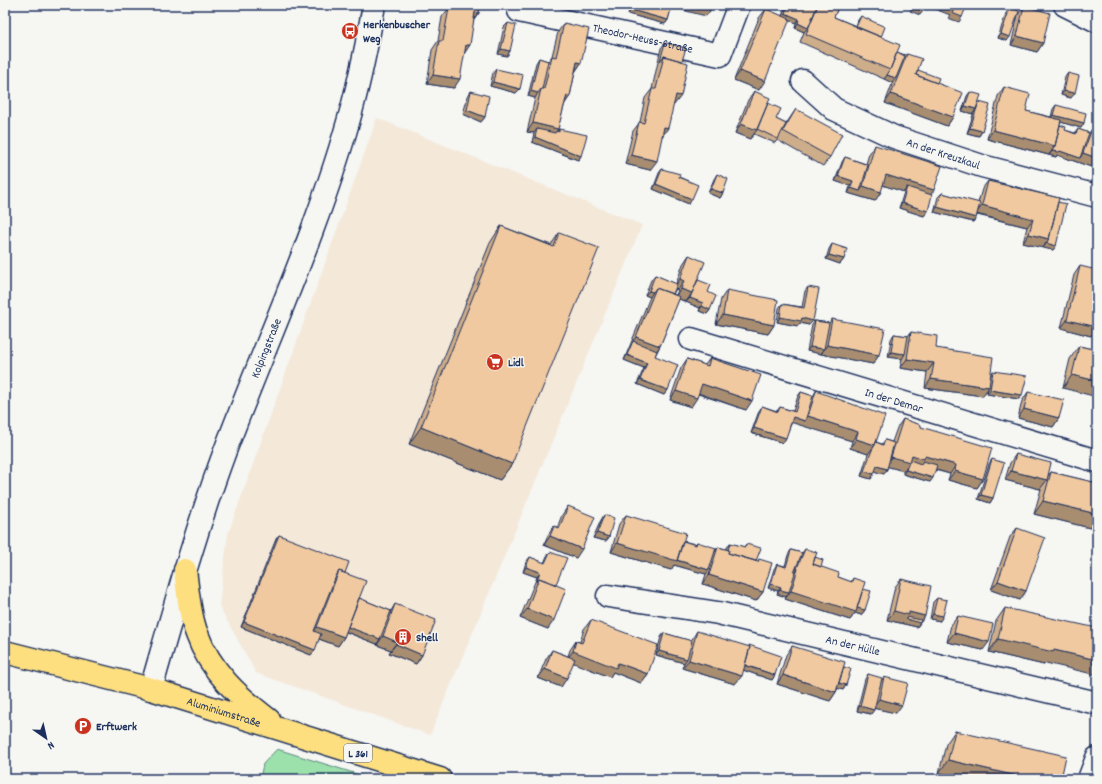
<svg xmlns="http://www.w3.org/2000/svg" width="1102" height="784" font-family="Dekko,sans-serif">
	<rect width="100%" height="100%" fill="#f6f6f2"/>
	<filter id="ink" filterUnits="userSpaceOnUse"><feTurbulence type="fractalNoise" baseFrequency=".025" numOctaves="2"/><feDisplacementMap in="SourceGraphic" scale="8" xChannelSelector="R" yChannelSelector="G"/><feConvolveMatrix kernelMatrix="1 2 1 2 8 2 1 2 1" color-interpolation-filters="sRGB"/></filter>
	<g filter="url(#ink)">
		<path fill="#f4e8d9" d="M377,118L642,225L430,735L256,673L219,606L228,534Z"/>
		<path fill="#9ce0ab" stroke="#5c8884" d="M277,749L373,779H260L263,764Z"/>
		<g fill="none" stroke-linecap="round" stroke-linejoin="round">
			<g stroke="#1b2f5e" stroke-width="25">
				<g id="minor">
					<path id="s1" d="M520,5L519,11L720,55L739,5"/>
					<path d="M1065,5L1097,21"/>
					<path id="s2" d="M803,81L834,109L894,137L982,166L1097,196"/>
					<path id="s3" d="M691,339L1097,461"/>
					<path id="s4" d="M608,596L718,613L1097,703"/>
					<path id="s5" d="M151,689C174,609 196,529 225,451C268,337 320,226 352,108C361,74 368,39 374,5"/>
					<path d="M1089,779L1097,758"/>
				</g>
			</g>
			<g stroke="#1b2f5e" stroke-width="25">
				<g id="major">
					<path d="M185,570C188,591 189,614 197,634C210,671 239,697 269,720"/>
					<path id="s6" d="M5,652L151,689L440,779"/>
				</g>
			</g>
			<use href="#minor" stroke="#f6f6f2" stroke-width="22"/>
			<use href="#major" stroke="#fddf80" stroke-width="22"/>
		</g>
		<path fill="#cead8a" stroke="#1b2f5e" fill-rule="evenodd" d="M450,5H480L479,13L474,20L454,88L427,84L432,50L438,41L442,17L449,8Z
			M631,5H672L668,20L665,24L628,14Z
			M786,5H814L816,6V5H839L834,17L856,26L858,20L861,16L881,37L897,52L905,55L907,54L918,70L937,83L953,117L947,126L885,103L893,82L884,79L800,42L804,32L795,28L796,23L789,20L759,90L734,80L759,18L766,9L782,16Z
			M1024,6L1043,43L1037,52L1011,45L1018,15Z
			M1010,8L1007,41L998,38L1006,13Z
			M508,23L510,51L507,56L498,54L504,27Z
			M564,23L581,63L575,72L570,96L565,103L557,131H558L559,129L581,156L578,160L532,142L534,133L527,132L535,98L528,96L536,63L539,58L548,61L552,56L558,32Z
			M665,43L682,61L674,105H673L650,170L625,164L633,131L640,122L645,98L652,89L661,48Z
			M496,69L520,89L516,93L490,86L493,73Z
			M1068,73L1071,98L1061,95L1065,77Z
			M1004,87L1026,111L1051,117L1053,109L1056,105L1084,123L1081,128L1061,122L1060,125L1065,130L1075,133L1078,129L1089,133L1092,129L1097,169L1057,155L1056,157L987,139L998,96Z
			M471,91L485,117L481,122L463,114L468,96Z
			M754,91L768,103L776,119L786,124L796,109L830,157L823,166L777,140L775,143L754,134L750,139L735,133L748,100Z
			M970,92L977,104L979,102L982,131L979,136L967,133L974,112L973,114L962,111L967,96Z
			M875,145L931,194L928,211L924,216L899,208L904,192L883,185L875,201L848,193L850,186L835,181L842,162L845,157L866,164L869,154Z
			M662,169L679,177L689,204L653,189L659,173Z
			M717,174L723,193L720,198L708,193L714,179Z
			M988,181L1058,202L1056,246L1053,250L1023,243L1027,227L977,215L976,218L973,222L934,212L938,197L942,193L978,203L982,189Z
			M501,226L551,245L559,233L512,464L500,480L409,444L490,243Z
			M832,244L844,259L840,264L826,259L829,249Z
			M689,255L698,280L708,292L710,310L707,314L699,311L700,308L686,302L687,301L686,302L679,299L660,346L655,356L668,390L664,395L637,384L644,368L624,360L650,297L645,295L651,280L655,275L676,284L683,264ZM676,289L678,290L676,295L673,294Z
			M1080,266L1091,336L1061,328L1074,275Z
			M808,287L809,325L800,323L798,326L777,322L779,308L782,304L802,307L805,291Z
			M727,290L774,325L768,334L716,324L721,299Z
			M832,319L879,355L873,364L807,351L812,325L815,321L829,323Z
			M911,332L936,348L991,375L993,371L1019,399L987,394L988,389L983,396L925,388L927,372L900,368L902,359L888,357L891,339L894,334L908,336Z
			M1079,346L1097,350L1063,388L1070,359Z
			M710,358L746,410L698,394L691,407L670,400L681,368L687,359L705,365Z
			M816,391L876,442L882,444L885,440L892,442L897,428L903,419L921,427L983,479L977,488L948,480L950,474L935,470L930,482L903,474V471L888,466L887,469L884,474L875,471L871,479L861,476L868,454L850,448L852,441L792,422L783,443L751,433L759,411L762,406L777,411L780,407L793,411L798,396L801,392L813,396Z
			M1028,392L1059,418L1053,427L1018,418L1022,401Z
			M1016,454L1048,476L1051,472L1097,483V528L1091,526L1090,528L1034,514L1041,489H1040L1005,480L1010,463Z
			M992,459L993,498L990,503L978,499L989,464Z
			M568,506L576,558L544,545L548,535L554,526L557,528L562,515Z
			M604,515L609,537L606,541L593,538L601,520Z
			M626,515L683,541L695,544L697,542L715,552L718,547L726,549L730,543L744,547L746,544L756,561L757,562L759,559L763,592L756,601L703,584L706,574L674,565L671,570L611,552L619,524Z
			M1017,528L1026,591L1020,600L991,590L1010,537Z
			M279,535L345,573L359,598L391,611L395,604L422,655L416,664L389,653L391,650L377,645V644L346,632L344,637L338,646L319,639L311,655L241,627L276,539Z
			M805,549L815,557L821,567L838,577L851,582L853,578L863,589L865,610L861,615L855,613L850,620L785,599L786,597L777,594L778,591L768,588L774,569L777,564L785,566L788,555L791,550L802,553Z
			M550,552L556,584L548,629L520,618L537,577L523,572L526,562L530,557L544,563L547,556Z
			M901,579L925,616L917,627L887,620L895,587Z
			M937,598L940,621L930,619L933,602Z
			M1005,608L1046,663L1044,665L989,652L996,621Z
			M958,616L983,650L947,642L951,625Z
			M591,620L648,674L641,683L613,672L610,677L573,662L561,687L538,678L546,659L552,650L568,656L570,650L576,641L580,642L584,629Z
			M697,631L775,675L772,680L743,670L735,684L682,668L684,663L656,655L661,637L664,633L691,641Z
			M792,646L844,667L846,685L843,690L838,688L836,692L830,701L777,684L786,655Z
			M868,674L881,681L884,677L896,713L874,708L871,714L857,711L865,679Z
			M955,731L1061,779L939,773L946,744Z"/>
		<path fill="#a88d70" stroke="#1b2f5e" d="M685,5H704L713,7L706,16L682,10Z
			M925,5H954L957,6L962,17L959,22L948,18L950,15Z
			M913,7L923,11L920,15L910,11Z
			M631,10L668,20L665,24L628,14Z
			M475,12L479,13L473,21Z
			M785,13L799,19L796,23L782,17Z
			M798,23L808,28L804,32L795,28Z
			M1001,34L1010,37L1007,41L998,38Z
			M1017,36L1043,43L1037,52L1011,45Z
			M466,45H470L464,54Z
			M501,49L510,51L507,56L498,54Z
			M577,62L581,63L575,72Z
			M740,71L765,81L759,90L734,80Z
			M433,75L460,79L454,88L427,84Z
			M887,75L896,78L892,83L884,79Z
			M493,82L520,89L516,93L490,86Z
			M531,91L538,93L535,98L528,96Z
			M1064,91L1075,93L1071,98L1061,95Z
			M891,94L953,117L947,126L885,103Z
			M567,95L570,96L564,105Z
			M676,95L681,96L674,105L669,104Z
			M965,106L976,109L973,114L962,111Z
			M467,110L485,117L481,122L463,114Z
			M1053,115L1084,123L1081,128L1050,119Z
			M533,123L558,129L552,138L537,129L534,133L527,132Z
			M741,124L757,130L750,139L735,133Z
			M664,127L668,128L662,137Z
			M970,128L982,131L979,136L967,133Z
			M993,130L1055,146L1049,155L987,139Z
			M535,137L581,156L578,160L532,142Z
			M1052,151H1060L1080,158L1083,153L1097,158V169L1057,155L1056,157L1049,155Z
			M631,155L657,161L650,170L625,164Z
			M886,175L934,190L928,199L907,187L904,192L879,184Z
			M838,176L853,181L850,186L835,181Z
			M656,184L692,199L689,204L653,189Z
			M863,186L881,192L875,201L848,193L851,188L860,191Z
			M711,189L723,193L720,198L708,193Z
			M902,203L928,211L924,216L899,208Z
			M982,205L1033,219L1027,227L976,214Z
			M937,207L976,218L973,222L934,212Z
			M1029,234L1049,239L1043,248L1023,243Z
			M1046,243L1056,246L1053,250L1043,248Z
			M829,255L844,259L840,264L826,259Z
			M680,279L684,281L678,290L674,288Z
			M681,289L692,293L686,302L675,297Z
			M649,291L653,292L650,297L645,295Z
			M690,298L703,303L700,308L686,302Z
			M702,306L710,310L707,314L699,311Z
			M723,315L774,325L768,334L716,324Z
			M780,317L802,318L813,321L809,325L800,323L798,326L777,322Z
			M1067,320L1097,327L1091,336L1061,328Z
			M636,337L660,346L654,355L633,341Z
			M827,345L879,355L873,364L821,354Z
			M810,347L824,349L821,354L807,351Z
			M891,352L905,354L902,359L888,357Z
			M627,355L647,363L644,368L624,360Z
			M907,359L934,363L927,372L900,368Z
			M1072,375L1097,381V397L1063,388Z
			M931,379L989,387L983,396L925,388Z
			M640,380L668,390L664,395L637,384Z
			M702,384L752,401L746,410L695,392Z
			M990,390L1022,395L1019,399L987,394Z
			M676,391L697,398L691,407L670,400Z
			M1024,409L1059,418L1053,427L1018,418Z
			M808,416L858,432L852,441L790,422L793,417L805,421Z
			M421,427L512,464L500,480L409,444Z
			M754,428L786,438L783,443L751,433Z
			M856,439L875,445L868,454L850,448Z
			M912,455L925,456L956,465L950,474L920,465H908L904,471L885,466L891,457Z
			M877,466L887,469L884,474L873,471Z
			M906,470L933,478L930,482L903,474Z
			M864,471L874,474L871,479L861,476Z
			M955,471L983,479L977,488L948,480Z
			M1011,471L1047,480L1040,489L1005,480Z
			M981,495L993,498L990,503L978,499Z
			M1043,501L1097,514V528L1091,526L1090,528L1034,514Z
			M597,533L609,537L606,541L593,538Z
			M550,536L582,549L576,558L544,545Z
			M617,543L676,560L709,570L706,574L674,565L671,570L611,552Z
			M526,567L540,572L537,577L523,572Z
			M797,568L798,569L792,578L790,577Z
			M709,575L763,592L756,601L703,584Z
			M998,581L1026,591L1020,600L991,590Z
			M771,584L781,587L778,591L768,588Z
			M780,590L789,592L786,597L777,594Z
			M791,591L856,607L865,610L861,615L855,613L850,620L785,599Z
			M527,609L554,620L548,629L520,618Z
			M894,611L909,612L925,616L917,627L887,620Z
			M933,614L943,616L940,621L930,619Z
			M244,622L315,650L311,655L241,627Z
			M347,626L380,639L377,644L344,631Z
			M317,627L344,637L338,646L311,636Z
			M954,633L989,642L983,650L947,642Z
			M383,636L397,642L391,650L377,645Z
			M998,639L1054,650L1097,660V675L1046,663L1044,665L989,652Z
			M396,644L422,655L416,664L389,653Z
			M573,651L618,663L648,674L641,683L613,672L610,677L566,660Z
			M659,651L687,659L684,663L656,655Z
			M689,660L742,676L735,684L682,668Z
			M743,665L775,675L772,680L740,669Z
			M545,669L567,678L561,687L538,678Z
			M783,675L836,692L830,701L777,684Z
			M838,683L846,685L843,690L834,687Z
			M879,699L902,705L896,713L872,708Z
			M860,706L874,710L871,714L857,711Z
			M948,760L1030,779H964L939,773Z"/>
		<path fill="#f0c9a0" stroke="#1b2f5e" d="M454,5H480L479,13L475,12L470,45H466L460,79L433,75L439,41H443L449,8L454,9Z
			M633,5H672L668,20L631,10Z
			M704,5H713V7Z
			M788,5H814L817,6L808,28L798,23L799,19L785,13Z
			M818,5H839L834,17L900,45L890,70L806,34Z
			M914,5H925L923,11L913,7Z
			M957,5H967L962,17L952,13Z
			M1024,6L1050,13L1043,43L1017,36Z
			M1010,8L1019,11L1010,37L1001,34Z
			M766,9L790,19L765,81L740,71Z
			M861,16L885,27L881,37L856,27Z
			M508,23L516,25L510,51L501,49Z
			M564,23L589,29L581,63L577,62L570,96L567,95L558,129L533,123L541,89H544L552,56L556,57Z
			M665,43L686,48L682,61L664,56L660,61Z
			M897,52L905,56L896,78L887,75L890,70Z
			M907,54L922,59L916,75L963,93L953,117L891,94Z
			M664,56L688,63L681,96L676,95L668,128L664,127L657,161L631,155L639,122L644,123L652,89H656Z
			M539,58L548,61L542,89H541L538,93L531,91Z
			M496,69L523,75L520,89L493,82Z
			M918,70L939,78L937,83L916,75Z
			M1068,73L1079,76L1075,93L1064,91Z
			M1004,87L1030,94L1026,111L1061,120L1055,146L993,130Z
			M471,91L489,96L485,117L467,110Z
			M754,91L770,98L757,130L741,124Z
			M970,92L981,95L976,109L965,106Z
			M979,102L990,105L982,131L970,128Z
			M768,103L781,109L776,119L786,124L778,139L757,129Z
			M1056,105L1086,113L1084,123L1053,115Z
			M796,109L842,134L830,157L783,131Z
			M1060,125L1066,127L1065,130L1076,134L1078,129L1089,133L1080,158L1060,151L1059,152L1052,151L1055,146Z
			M537,129L555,133L557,131L559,132V129L587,135L581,156L535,137Z
			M1092,129L1097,130V158L1083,153Z
			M875,145L942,166L934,190L886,175L881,192L863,186Z
			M845,157L868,165L860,191L851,188L853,181L838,176Z
			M662,169L680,174L679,177L698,185L692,199L656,184Z
			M717,174L728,179L723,193L711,189Z
			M988,181L1059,198L1049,239L1029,234L1033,219L982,205Z
			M907,187L932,195L928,211L902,203Z
			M942,193L980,203L976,218L937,207Z
			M1058,202L1066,204L1056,246L1046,243L1049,239Z
			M501,226L554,247L559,233L599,248L512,464L421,427Z
			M832,244L847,249L844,259L829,255Z
			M689,255L705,262L692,293L681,289L684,281L680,279Z
			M1080,266L1097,270V327L1067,320Z
			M655,275L677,284L673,294L656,288L653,292L649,291Z
			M698,280L711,285L708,292L716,296L710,310L702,306L703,303L690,298L692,293Z
			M808,287L819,289L813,321L802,318L801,321L780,317L782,304L804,308Z
			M656,288L680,297L660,346L636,337Z
			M727,290L778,300L774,325L723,315Z
			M832,319L885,329L879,355L827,345Z
			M815,321L829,323L824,349L810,347Z
			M911,332L937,336L936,348L993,357L989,387L931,379L934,363L907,359Z
			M894,334L908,336L905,354L891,352Z
			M633,341L657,351L655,356L678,365L668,390L640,380L647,363L627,355Z
			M1079,346L1097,350V381L1072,375Z
			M710,358L761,375L752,401L702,384L697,398L676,391L687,359L708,366Z
			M993,371L1027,376L1022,395L990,390Z
			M816,391L885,416L875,445L856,439L858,432L808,416Z
			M801,392L813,396L805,421L793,417L786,438L754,428L762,406L778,412L780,407L795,412Z
			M1028,392L1064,400L1059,418L1024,409Z
			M903,419L921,425V427L992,448L983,479L955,471L956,465L925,456L924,459L912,455L910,462L891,457Z
			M885,440L894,443L887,469L877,466L874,474L864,471L872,450L875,445L876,442L883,445Z
			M1016,454L1051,463L1047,480L1011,471Z
			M992,459L1004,463L993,498L981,495Z
			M910,460L921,464L923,461L937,465L933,478L906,470L907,467Z
			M1051,472L1097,483V514L1043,501Z
			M568,506L595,517L582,549L550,536L554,526L559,529Z
			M604,515L614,518L609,537L597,533Z
			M626,515L686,533L677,561L617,543Z
			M1017,528L1045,538L1026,591L998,581Z
			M279,535L349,562L345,573L339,571L336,576L314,631L321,634L315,650L244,622Z
			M683,541L696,545L697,542L716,548L709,570L677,560Z
			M730,543L745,547L746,544L761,548L756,561L728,553L729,550H728Z
			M718,547L729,550L728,553L758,562L759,559L772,563L763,592L709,575Z
			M805,549L817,552L813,564L839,573L838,577L852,582L853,578L865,582L856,612L791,591L798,569L797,568Z
			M791,550L802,553L794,573H795L789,592L780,590L781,587L771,584L777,564L786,567Z
			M550,552L567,558L556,584L539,578L536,582L540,572L526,567L530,557L545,563Z
			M815,557L823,560L821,567L813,564Z
			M339,571L366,581L344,637L317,627Z
			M539,578L566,589L554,620L527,609Z
			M901,579L931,586L925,616L909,612V615L894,611Z
			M863,589L871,591L865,610L857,608Z
			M359,598L391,611L380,639L348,627Z
			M937,598L947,600L943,616L933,614Z
			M395,604L436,620L422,655L396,644L397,642L383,636Z
			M1005,608L1097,628V660L1054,650L1053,652L998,639Z
			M958,616L993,624L989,642L954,633Z
			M907,617L921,620L920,623L906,619Z
			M591,620L658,645L648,674L618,663L616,668L573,651L576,641L582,643Z
			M697,631L750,647L742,676L689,660Z
			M664,633L692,641L687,659L659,651Z
			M749,645L781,656L775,675L745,665L750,647L749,646Z
			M792,646L845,662L836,692L783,675Z
			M552,650L575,659L567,678L545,669Z
			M844,667L851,669L846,685L839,683Z
			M868,674L882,678L874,710L860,706Z
			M884,677L908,683L902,705L879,699Z
			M955,731L1066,756L1061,779H1030L948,760Z"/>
	</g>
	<defs>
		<g id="bus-disc" transform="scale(0.9)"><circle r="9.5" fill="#c8321e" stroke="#f6f6f2"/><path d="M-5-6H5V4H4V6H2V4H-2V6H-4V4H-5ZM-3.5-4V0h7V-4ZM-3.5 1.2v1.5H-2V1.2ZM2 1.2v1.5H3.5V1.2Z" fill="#fff"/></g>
		<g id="supermarket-disc" transform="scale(0.9)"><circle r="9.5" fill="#c8321e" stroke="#f6f6f2"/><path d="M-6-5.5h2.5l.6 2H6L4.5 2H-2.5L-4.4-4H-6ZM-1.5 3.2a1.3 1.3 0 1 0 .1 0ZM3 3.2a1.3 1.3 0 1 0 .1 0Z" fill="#fff"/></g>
		<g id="building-disc" transform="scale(0.9)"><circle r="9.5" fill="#c8321e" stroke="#f6f6f2"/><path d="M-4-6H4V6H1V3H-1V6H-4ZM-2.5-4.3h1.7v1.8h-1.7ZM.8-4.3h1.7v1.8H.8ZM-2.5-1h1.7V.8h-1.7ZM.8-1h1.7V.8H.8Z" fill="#fff"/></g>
		<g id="parking-disc" transform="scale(0.9)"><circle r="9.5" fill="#c8321e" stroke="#f6f6f2"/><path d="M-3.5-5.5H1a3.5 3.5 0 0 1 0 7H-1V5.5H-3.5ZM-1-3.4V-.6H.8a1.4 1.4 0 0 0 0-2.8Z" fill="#fff"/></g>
	</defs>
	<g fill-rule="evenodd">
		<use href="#bus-disc" x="350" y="31"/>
		<use href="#supermarket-disc" x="495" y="362"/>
		<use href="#building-disc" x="403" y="637"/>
		<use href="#parking-disc" x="83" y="726"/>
	</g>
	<g text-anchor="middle" stroke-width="3" stroke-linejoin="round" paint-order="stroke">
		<rect fill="#f6f6f2" stroke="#5d6b8a" stroke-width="1" x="344" y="744" width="28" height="18" rx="3"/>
		<g font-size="11" font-weight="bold" fill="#1b2f5e">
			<text x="358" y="757">L 361</text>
		</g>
		<g font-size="12" font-weight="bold" fill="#1b2f5e" stroke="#f6f6f2" text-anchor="start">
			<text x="363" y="28">Herkenbuscher<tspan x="363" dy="14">Weg</tspan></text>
			<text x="508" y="366">Lidl</text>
			<text x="416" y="641">Shell</text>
			<text x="96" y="730">Erftwerk</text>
		</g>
		<g font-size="12" fill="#1b2f5e" stroke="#f6f6f2">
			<text dy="4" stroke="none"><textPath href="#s1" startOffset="133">Theodor-Heuss-Straße</textPath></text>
			<text dy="4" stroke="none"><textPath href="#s2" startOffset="160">An der Kreuzkaul</textPath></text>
			<text dy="4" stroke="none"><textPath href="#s5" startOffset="360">Kolpingstraße</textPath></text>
			<text dy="4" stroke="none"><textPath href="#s3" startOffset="212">In der Demar</textPath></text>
			<text dy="4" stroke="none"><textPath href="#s4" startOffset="250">An der Hülle</textPath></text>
			<text dy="4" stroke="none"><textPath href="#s6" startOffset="227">Aluminiumstraße</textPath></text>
		</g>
	</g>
	<rect width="1102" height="784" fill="none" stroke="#f6f6f2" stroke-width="20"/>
	<rect x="10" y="10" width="1082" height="764" fill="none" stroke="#1b2f5e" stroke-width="1.5" filter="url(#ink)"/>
	<g transform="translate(46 738) rotate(146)" stroke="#f6f6f2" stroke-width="3" paint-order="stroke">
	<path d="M0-3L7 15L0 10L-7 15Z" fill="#1b2f5e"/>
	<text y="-6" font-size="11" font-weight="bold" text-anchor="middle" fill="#1b2f5e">N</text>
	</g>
</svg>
